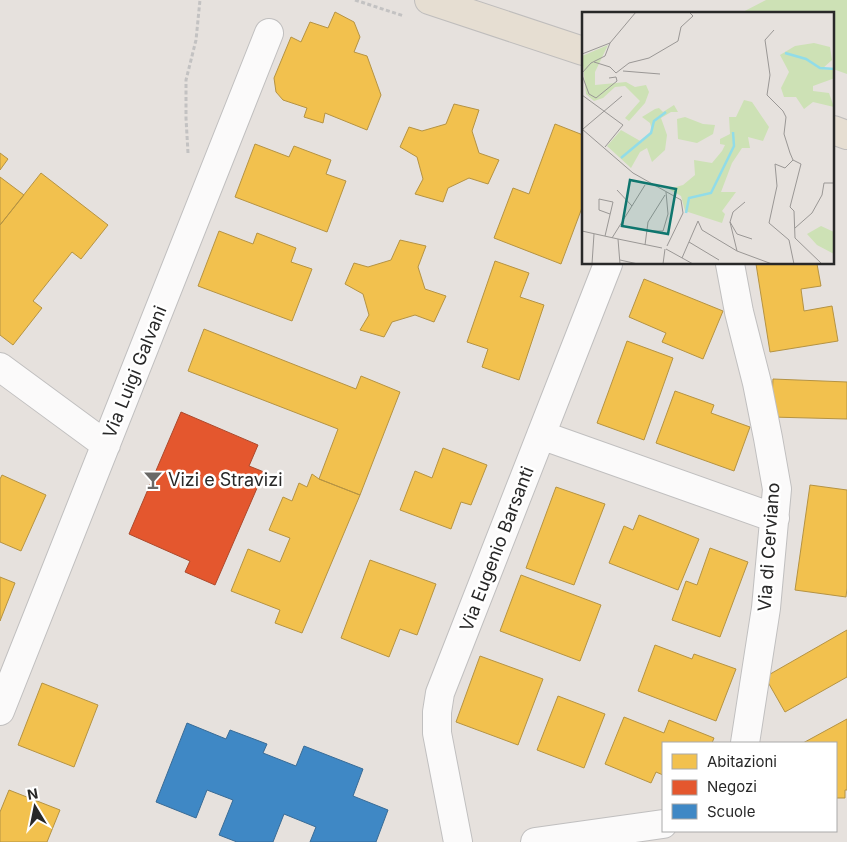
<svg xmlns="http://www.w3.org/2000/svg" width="847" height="842" font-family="Inter,sans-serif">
	<rect width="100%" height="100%" fill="#e6e1dd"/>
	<path fill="#cde1b5" d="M766,0H847V74L833,69V14H739Z"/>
	<path fill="#f2c14e" stroke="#b59343" d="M335,12L354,22L360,37L354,52L367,56L381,95L367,130L325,113L323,123L304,117L307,108L283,100L276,92L274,78L291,37L301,42L310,22L328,28Z
		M454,104L479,110L472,131L479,153L499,160L488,184L469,178L448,188L443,202L415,194L423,179L417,157L400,147L409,127L422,131L446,124Z
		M555,124L583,135V205L561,264L494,238L513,188L529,194Z
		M255,144L289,157L294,146L331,160L326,174L346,181L327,232L235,197Z
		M0,153L8,159L0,170Z
		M41,173L108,225L81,259L72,252L33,301L42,308L13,345L0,335V225Z
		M0,177L24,195L0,225Z
		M219,231L253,244L257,233L296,248L291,262L312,269L292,321L198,286Z
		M400,240L426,246L418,267L425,289L446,296L434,322L415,315L392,322L384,337L360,330L369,315L363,294L345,284L354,263L368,267L391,260Z
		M495,261L529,273L520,297L544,305L519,380L482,367L488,349L467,342Z
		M756,264H817L821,286L801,289L804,311L832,306L838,341L770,352Z
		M644,279L723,311L703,359L662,342L666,333L629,317Z
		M204,329L356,389L361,376L400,392L360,495L319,479L338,429L188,371Z
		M627,341L673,358L644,440L597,423Z
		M773,379L847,382V419L771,417Z
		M675,391L714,405L711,413L750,427L734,471L656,443Z
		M443,448L487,465L471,505L461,502L451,529L400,510L415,471L432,478Z
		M312,474L319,479L360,495L302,633L275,623L280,610L231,591L248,549L280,562L290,538L269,530L283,497L292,501L299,483L307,487Z
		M2,475L46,495L21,551L0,542V479Z
		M810,485L847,490V588L846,597L795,590Z
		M556,487L605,504L574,585L526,568Z
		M639,515L699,539L678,590L609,563L624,526L633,530Z
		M710,548L748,562L720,637L672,620L686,581L697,585Z
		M370,560L436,584L417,635L400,629L389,657L341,638Z
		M521,575L601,605L580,661L500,631Z
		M0,577L15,583L0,621Z
		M847,630V677L785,712L765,677Z
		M655,645L692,659L694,654L736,669L716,721L638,691Z
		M480,656L543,679L518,745L456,722Z
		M42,683L98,705L74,767L18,745Z
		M558,696L605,714L584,768L537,750Z
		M624,717L664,733L669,720L714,738L712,743H663V775L656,772L651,783L605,764Z
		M847,719V790H845V798H836V743H803Z
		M9,790L60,810L47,842H0V812Z"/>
	<path fill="#e4572e" stroke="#ac492c" d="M181,412L258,445L249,466L264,472L215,585L185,572L190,561L129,534Z"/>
	<path fill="#3f88c5" stroke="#386b96" d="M187,723L226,739L230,730L267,744L263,753L296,766L304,746L363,769L353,796L388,810L376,842H310L316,827L284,814L273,842H237L219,835L233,800L207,790L196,818L156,802Z"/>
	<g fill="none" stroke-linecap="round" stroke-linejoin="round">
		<g stroke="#c0bfbf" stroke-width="30">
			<path id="minor" d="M730,264L739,312L757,383L768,438L777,489L766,608L745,743
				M0,367L106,445
				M541,435L775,518
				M0,711L269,33
				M458,842L437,733V712L440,693L608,264
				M535,842L663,824"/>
		</g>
		<g stroke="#bfbdbc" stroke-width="30">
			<path id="major" d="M429,0L583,51
				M833,130L847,135"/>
		</g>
		<path stroke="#c3c2c2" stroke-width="3" stroke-dasharray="4 2.5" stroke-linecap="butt" d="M355,0L404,16
			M188,153L186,118V80L196,40L200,0"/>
		<use href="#minor" stroke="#fbfafa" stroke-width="28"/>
		<use href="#major" stroke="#e6ded2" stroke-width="28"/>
	</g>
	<defs>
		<g id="bar-bare" transform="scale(1.5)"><path d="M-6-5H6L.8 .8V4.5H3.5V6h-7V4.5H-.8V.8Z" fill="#6a6967" stroke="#fff" stroke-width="2.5" paint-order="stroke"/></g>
	</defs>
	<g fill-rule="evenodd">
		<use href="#bar-bare" x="153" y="480"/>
	</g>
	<g text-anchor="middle" stroke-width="5" stroke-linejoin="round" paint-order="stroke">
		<g font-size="18" fill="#282828" stroke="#fff">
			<text transform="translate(135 372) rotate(-68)" y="6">Via Luigi Galvani</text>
			<text transform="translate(769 547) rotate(-86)" y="6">Via di Cerviano</text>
			<text transform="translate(497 549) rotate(-69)" y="6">Via Eugenio Barsanti</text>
		</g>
		<g font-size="18" fill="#282828" stroke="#fff" text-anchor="start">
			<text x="168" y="486">Vizi e Stravizi</text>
		</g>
	</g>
	<g transform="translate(582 12)">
		<rect width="252" height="252" fill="#e6e1dd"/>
		<path d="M232,31L248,35L250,48L240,57L252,58L253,66L231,74V79L247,81L252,95L231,90L222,97L214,85H202L199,76L207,60L198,43L213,34ZM26,33L13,60V73L44,70L53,75L64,73L67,80L63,91L47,109L43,106L58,89L43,74L33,75L21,86L12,89L4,82L0,44ZM162,88L170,90L187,115L181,129L166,125L168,136H160L150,151L139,180H154L140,199L143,202L140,211L103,199L99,184L87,177L101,173L113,163L112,148L130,151L140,139L143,133L138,132V127L148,122L147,105H154ZM92,93L96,100H89L79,106L85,123L83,138L70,150L65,136L58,140L49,156L25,134L39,118L60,130L70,118L68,111L60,105L73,97L77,96L81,100ZM103,105L121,112L133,113L131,122L115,131L96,127L95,107ZM239,214L252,220V242L235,233L225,222Z" fill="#cde1b5"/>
		<path fill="none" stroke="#91dce8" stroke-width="2.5" d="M203,41L224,47L238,56L253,57M39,146L69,121L72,109L84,100M104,201L107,186L129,181L152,134L151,120"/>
		<path fill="none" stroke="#9a9795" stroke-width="1" d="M192,18L183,28L188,63L185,83L201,99L204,105L202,122L208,141L211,148L219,152L208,195L212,199L213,226L240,252M0,42L28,31L54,0M12,50L28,55L34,61L47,51L67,46L96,29L99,15L111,4L107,0M41,59L78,62M0,61L9,51L23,44L28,31M0,63L7,82L14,86L35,69L34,65L27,66M0,83L41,113L23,135M0,117L51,161L99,188L101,201L85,234M1,117L40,84M211,148L203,156L193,152L195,174L187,211L207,228L212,252M35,178L50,194M163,190L151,200L148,210L155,239L190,252M148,210L155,222L170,227M213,216L230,201L240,183L242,171H253M0,219L36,227M65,219H81L86,202L84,180M23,224L31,190L17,187V198L28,202M30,226L63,173M107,230L137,248M63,233L66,210L83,183M84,237L111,252M100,246L116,209L120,218L155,239M38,248L56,252M10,252L12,222M38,252L36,227L80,236M81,252L83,237"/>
		<path fill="#0f766e" fill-opacity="0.15" stroke="#0f766e" stroke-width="2.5" d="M48,168L94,177L86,222L40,214Z"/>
		<rect width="252" height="252" fill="none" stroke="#282828" stroke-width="2.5"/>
	</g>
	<rect x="662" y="742" width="175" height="90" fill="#ffffff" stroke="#a9a9a9"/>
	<rect x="672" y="754" width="25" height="15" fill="#f2c14e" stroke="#a9a9a9"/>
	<text x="707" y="767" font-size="15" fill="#282828">Abitazioni</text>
	<rect x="672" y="780" width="25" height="15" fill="#e4572e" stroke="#a9a9a9"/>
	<text x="707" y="792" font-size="15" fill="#282828">Negozi</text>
	<rect x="672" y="804" width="25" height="15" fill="#3f88c5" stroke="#a9a9a9"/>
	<text x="707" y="817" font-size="15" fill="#282828">Scuole</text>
	<g transform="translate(35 807) rotate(350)" stroke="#ffffff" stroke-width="4" paint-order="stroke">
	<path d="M0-4L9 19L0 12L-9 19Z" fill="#282828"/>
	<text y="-8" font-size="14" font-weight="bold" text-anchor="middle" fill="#282828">N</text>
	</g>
</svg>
